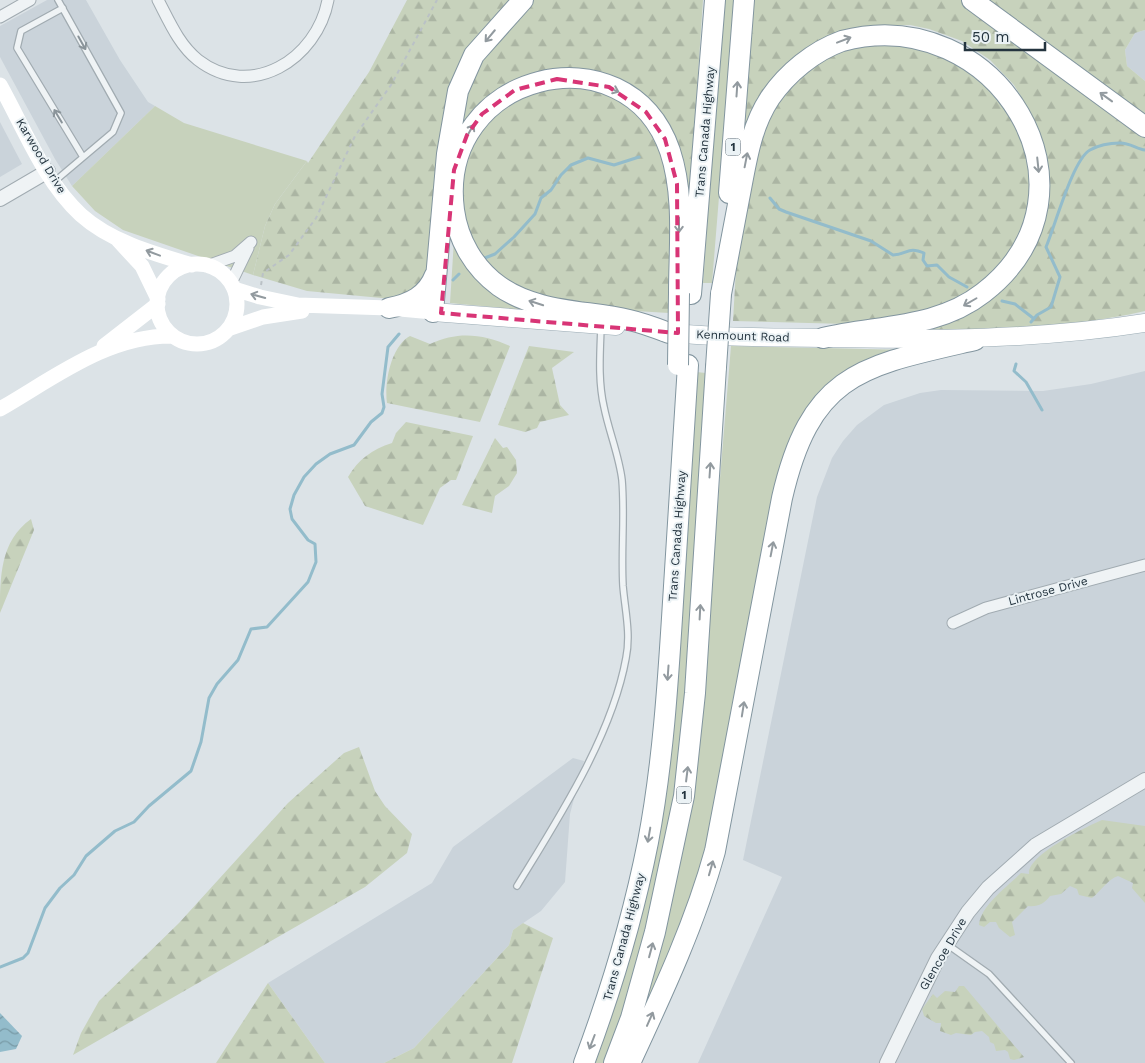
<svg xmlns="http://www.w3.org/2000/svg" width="1145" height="1063" font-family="'Work Sans',sans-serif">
	<defs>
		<pattern id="forest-firs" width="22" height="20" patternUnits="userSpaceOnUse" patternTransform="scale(1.25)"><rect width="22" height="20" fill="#c7d2bc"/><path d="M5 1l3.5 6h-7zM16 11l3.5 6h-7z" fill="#abb5a3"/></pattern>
		<pattern id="water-waves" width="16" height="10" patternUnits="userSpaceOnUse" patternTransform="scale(1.25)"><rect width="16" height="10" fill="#93bccb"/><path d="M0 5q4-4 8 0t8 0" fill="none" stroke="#789aa6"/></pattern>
	</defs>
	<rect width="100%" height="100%" fill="#dce3e7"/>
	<path fill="#cad3da" d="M47,0H86L120,60L148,102L155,106L72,186L55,159L0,57V26Z
		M1145,30V81L1127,66L1125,50L1135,33Z
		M0,122L22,164L0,177Z
		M1145,371V1063H698L782,877L743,860L817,497L832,458L843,441L857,425L884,405L920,393L941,390L1043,391L1091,384Z
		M573,758L584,761L570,814L565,882L541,911L513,930L509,945L414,1048L384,1063H325L268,983L432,883L453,847Z"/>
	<path fill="#c7d2bc" d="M724,0H735L712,283H703Z
		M155,106L184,123L307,161L275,204L265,226L253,275L123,230L95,211L72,186Z
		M454,240L542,312L450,303Z
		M731,346L911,350L812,409L715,840L626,1063L639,1013L712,575Z
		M696,372L706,373L686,703L676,791L660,878L626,1005L604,1063H594L628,961Z"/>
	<path fill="url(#forest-firs)" d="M407,0H513L474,42L429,269L419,288L392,299L307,291L253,275L265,226L275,204L307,161L308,163L369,72Z
		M530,0H703L687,239L651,108L548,74L453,149L471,74Z
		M754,0H964L1145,133V311C1066,329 983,330 902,332L1014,271L1042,145L1031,113L1014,85L990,60L962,41L929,29L910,25L877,26L846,34L816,48L743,147Z
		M981,0H1145V30L1135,33L1125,50L1127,66L1145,81V119Z
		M907,36L992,77L1033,156L1026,226L990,282L931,314L846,324L733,321L738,234L752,151L777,97L820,56Z
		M552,84L610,94L643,117L665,158L671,214L669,313L601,309L535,296L491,271L463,225L462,163L494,110Z
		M410,336L430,344C458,331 483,334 510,346L480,422L387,403C384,383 391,346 410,336Z
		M529,346L574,352L552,368L560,405L569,415L540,422L537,428L525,432L498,425Z
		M406,422L473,436L456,480H451L440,488L423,525L365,506L348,477C358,460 372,449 392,443L396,433Z
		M495,438L503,448L507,447L516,460L517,473L509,486L495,496L492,513L462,505Z
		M31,519L34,530L0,613C0,577 0,541 31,519Z
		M359,747L375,791L385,806L412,834L407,853L365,887L73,1055L81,1033L99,1001L179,923L288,803L344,753Z
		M1102,820L1145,826V903L1132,888L1133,883L1118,876C1108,879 1101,891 1092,898L1079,895L1077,889L1070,886L1061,894L1050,896C1044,904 1038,907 1028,906L1012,922L1015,935L1010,937L999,928L996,922H990L984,927L979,925C980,906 1008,886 1021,873L1029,874C1027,855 1086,827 1102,820Z
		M523,923L553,938L512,1063H384L414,1048L509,945L513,930Z
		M268,983L325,1063H216Z
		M959,986H964L1024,1057L1014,1060L1010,1059L1008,1052L1005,1050L996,1051L994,1044L990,1042L989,1037L982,1031L975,1032L971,1035L956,1033L951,1035L940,1031L941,1023H936L924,1016L922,1009L933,994L937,998L945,991L955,992Z"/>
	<path fill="url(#water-waves)" d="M0,1013L22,1036L16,1049L0,1052Z"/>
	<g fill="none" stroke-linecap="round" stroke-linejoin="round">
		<path stroke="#93bccb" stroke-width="3" d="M770,198L779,209L786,212L871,241L893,255C908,254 908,246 924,253L923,260L927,266L937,265L949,277L967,287
			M482,259L495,254L514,237L535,214L541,198L551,190L561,175L571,165L588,158L614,165L639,157
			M453,280L459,274
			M1002,301L1015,304L1033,318
			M1031,322L1037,315L1051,307L1060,277L1046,247C1055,226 1073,159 1090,150C1099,145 1110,143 1120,143C1130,143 1137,149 1145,150
			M1016,364L1014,371L1026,382L1042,410
			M0,967L23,958L28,953L45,908L60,888L74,875L86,856L115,831L134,822L149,806L191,771L201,742L209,698L217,684L238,660L251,629L267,627L308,582L316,562L315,544L308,540L292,519L290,509L294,495L304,477L316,464L330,454L354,445L371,422L382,413L384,407L382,394L388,347L399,334"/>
		<g stroke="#a1abb1" stroke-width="8">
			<path id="service" d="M63,8L21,31L17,48L83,157
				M55,181L113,132L121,113L58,0
				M517,886C558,819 612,736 626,658C631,634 625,610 623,586C621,551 625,516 622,480C619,455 609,432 604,407C598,381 600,354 601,327
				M948,945L989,974L1071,1063"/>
		</g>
		<g stroke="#a1abb1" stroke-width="13">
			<path id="minor" d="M158,0C169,21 179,45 198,60C251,101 317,59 328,0
				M0,17L30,0
				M207,266L235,256L251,242
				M231,283L248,248
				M953,623L986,608L1145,565"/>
		</g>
		<g stroke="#a1abb1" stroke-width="16">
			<path id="tertiary" d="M0,199L48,171
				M887,1063L938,958L968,912L988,888L1036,845L1145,780"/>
		</g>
		<g stroke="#9aabb4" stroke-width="19">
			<path id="primary" d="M433,312L616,326
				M664,332C717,338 770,337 823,338C931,340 1038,340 1145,323"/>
		</g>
		<g stroke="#82959f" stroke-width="22">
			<path id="motorway" d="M972,0L1145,127
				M729,193L744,0
				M691,294L715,0
				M721,294C727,262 733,230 739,199C746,164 750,128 770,98C787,73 814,51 842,41C996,0 1114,192 983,293C937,329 877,325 823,338
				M389,308C410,304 427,296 435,275
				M433,312L447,154L458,91L474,55L523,0
				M669,333C656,328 643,323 629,320C586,310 537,313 499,286C474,268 458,240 454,210C436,72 627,26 670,151C685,196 679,247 679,293
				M584,1063C611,991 633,918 648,842C663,763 668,683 673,602C678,523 683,444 688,365
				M614,1063L631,1018L655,932L684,796L695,693L716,367
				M630,1063C662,994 695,924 715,851L782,498C811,372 862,366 975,340"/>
		</g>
		<path stroke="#bac1c6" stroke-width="2" stroke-dasharray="4 4" stroke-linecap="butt" d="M261,285L263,273L289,255L316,218L355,136L391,85L437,0"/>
		<use href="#service" stroke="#eff3f5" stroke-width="5.5"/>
		<use href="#minor" stroke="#eff3f5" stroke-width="11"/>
		<use href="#tertiary" stroke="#eff3f5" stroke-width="14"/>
		<path stroke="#fff" stroke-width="15" d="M0,85C24,128 44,181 81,215C111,242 155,254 192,265
			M118,240L142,266L158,299
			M157 304a40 40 0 1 1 80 0a40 40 0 1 1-80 0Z
			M234,289L260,297L298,305L389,308L433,312
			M228,329L263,317L302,311
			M104,346L158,304
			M0,409C54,378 108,335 173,336"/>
		<use href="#primary" stroke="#fff" stroke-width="18"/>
		<use href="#motorway" stroke="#fff" stroke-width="20"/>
		<g stroke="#82959f" stroke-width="22" stroke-linecap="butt">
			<path id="motorway-bridge" d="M678,365L679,293
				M716,367L721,294"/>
		</g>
		<use href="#motorway-bridge" stroke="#fff" stroke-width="20"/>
	</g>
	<defs><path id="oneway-shaft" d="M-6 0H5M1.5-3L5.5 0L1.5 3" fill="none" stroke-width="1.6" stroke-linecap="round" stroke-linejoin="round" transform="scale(1.25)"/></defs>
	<g stroke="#929a9f">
		<use href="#oneway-shaft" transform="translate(490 36) rotate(130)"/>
		<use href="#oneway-shaft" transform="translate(844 40) rotate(-21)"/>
		<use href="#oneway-shaft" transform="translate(612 89) rotate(24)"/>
		<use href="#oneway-shaft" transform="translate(737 89) rotate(-86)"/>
		<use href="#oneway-shaft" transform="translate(1106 97) rotate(-144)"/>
		<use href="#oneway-shaft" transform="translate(470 131) rotate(-60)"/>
		<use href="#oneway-shaft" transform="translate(746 160) rotate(-79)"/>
		<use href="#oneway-shaft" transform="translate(1038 165) rotate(84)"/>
		<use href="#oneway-shaft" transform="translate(679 225) rotate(90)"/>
		<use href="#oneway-shaft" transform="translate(153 253) rotate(-159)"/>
		<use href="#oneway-shaft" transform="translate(258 296) rotate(-164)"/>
		<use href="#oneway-shaft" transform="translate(970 302) rotate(150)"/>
		<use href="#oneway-shaft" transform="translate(536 303) rotate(-162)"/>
		<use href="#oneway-shaft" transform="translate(710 470) rotate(-86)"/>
		<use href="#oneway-shaft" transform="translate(772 549) rotate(-79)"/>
		<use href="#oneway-shaft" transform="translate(700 612) rotate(-87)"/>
		<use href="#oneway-shaft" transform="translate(668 673) rotate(94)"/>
		<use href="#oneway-shaft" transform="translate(743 709) rotate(-81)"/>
		<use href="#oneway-shaft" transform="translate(687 774) rotate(-83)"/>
		<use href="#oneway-shaft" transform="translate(649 835) rotate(100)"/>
		<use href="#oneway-shaft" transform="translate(711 868) rotate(-74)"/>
		<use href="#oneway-shaft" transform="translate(651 950) rotate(-75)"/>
		<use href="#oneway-shaft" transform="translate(650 1019) rotate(-66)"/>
		<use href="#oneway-shaft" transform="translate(592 1042) rotate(111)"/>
	</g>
	<g stroke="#8a949a">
		<use href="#oneway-shaft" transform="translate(82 43) rotate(61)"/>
		<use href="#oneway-shaft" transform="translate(58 116) rotate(-121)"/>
	</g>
	<path fill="none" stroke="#d83576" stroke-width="4" stroke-dasharray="10 6" stroke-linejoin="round" d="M557,79L609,87L646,112L665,139L677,184L678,333L441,313L454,170L467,135L482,114L515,90Z"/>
	<g text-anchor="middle" stroke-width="4" stroke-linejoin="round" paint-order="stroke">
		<g fill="#ebf2f5" stroke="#606d76" stroke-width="1">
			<rect x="725.5" y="138.5" width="15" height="17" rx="4"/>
			<rect x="676.5" y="786.5" width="15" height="17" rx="4"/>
		</g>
		<g font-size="11" font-weight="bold" fill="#24343f">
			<text x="733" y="151">1</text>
			<text x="684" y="799">1</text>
		</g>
		<g font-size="12" fill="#24343f" stroke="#ebf2f5">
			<text transform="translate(705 132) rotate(-85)" y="4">Trans Canada Highway</text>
			<text transform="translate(41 156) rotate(59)" y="4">Karwood Drive</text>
			<text transform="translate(743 336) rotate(2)" y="4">Kenmount Road</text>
			<text transform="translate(677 536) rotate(-86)" y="4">Trans Canada Highway</text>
			<text transform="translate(1048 591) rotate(-15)" y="4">Lintrose Drive</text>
			<text transform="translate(624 937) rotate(-75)" y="4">Trans Canada Highway</text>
			<text transform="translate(943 954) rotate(-60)" y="4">Glencoe Drive</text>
		</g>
	</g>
	<path d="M965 42v8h80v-8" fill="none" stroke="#24343f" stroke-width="2.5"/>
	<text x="972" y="42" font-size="15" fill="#24343f" stroke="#ebf2f5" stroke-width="4" paint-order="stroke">50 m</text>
</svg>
